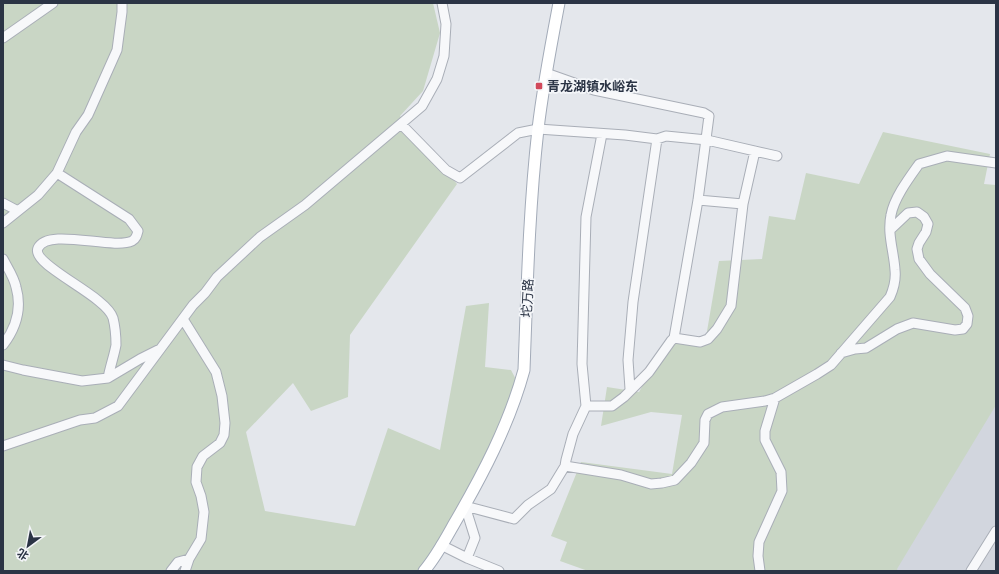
<svg xmlns="http://www.w3.org/2000/svg" width="999" height="574" font-family="'Noto Sans','Noto Sans SC',sans-serif">
	<rect width="100%" height="100%" fill="#e4e7ec"/>
	<path fill="#d2d6de" d="M996,341V571H840Z"/>
	<path fill="#c9d6c5" d="M3,3H433L440,33L423,91L400,116L457,184L350,335L348,397L311,411L293,383L246,432L265,511L355,526L388,428L440,450L466,306L489,303L485,367L511,370L523,393L431,561L423,571H3Z
		M883,132L990,154L984,184L996,185V405L897,569L898,571H588L560,561L567,542L551,536L581,462L672,474L682,415L651,412L601,426L607,387L639,392L669,338L706,337L719,261L762,259L769,216L795,220L806,173L859,184Z"/>
	<g fill="none" stroke-linecap="round" stroke-linejoin="round">
		<g stroke="#a9aeb7" stroke-width="11">
			<path id="minor" d="M3,38L53,3
				M546,73L594,90L704,113L709,116L698,200L674,338L671,341L649,372L624,397L612,406H586
				M401,124L446,170L460,178L518,133L538,129L625,135L657,139L666,136L707,140L777,156
				M57,173L129,219L138,231C137,235 136,239 132,241C112,250 48,227 38,248C30,265 106,295 113,318C115,326 116,338 116,345C114,356 110,367 108,378
				M698,200L743,204
				M3,203L18,211
				M3,223L38,195L57,173L76,132L88,115L117,50L122,12V3
				M3,259C7,267 14,277 16,287C22,308 16,328 3,345
				M183,319L216,372L222,396L225,423L224,435L220,443L203,456L197,467L196,482L201,496L204,512L201,539L189,559L185,571
				M674,338L700,342L708,339L717,329L731,306L743,204L755,151
				M841,353L855,349L866,348L897,329L913,323L955,330L963,329L967,324L968,316L965,308L930,274L919,259L917,249L919,243L926,232L928,224L924,217L917,212L908,213L890,230
				M3,365L23,370L82,381L108,378L140,359L158,350
				M630,389L628,360L633,302L657,139
				M3,446L80,420L95,418L118,406L193,305L205,293L217,277L260,237L305,205L422,106L437,79L444,56L446,24L442,3
				M565,466L621,475L651,484L662,483L675,480L691,463L704,443L705,420L708,414L722,407L765,401L775,398L817,374L831,365L890,297C894,288 896,279 895,270C894,252 887,234 891,215C894,198 909,178 919,164L947,156L996,163
				M465,506L514,519L528,505L551,489L565,466L566,460L573,434L586,406L582,364L586,217L602,134
				M441,545L467,558L475,538L465,506
				M467,558L499,571
				M171,571L178,562L189,559
				M760,571L758,556L759,542L782,491L781,472L765,440V431L775,398
				M971,571L996,531"/>
		</g>
		<g stroke="#a3abb8" stroke-width="13">
			<path id="major" d="M424,571C436,557 445,540 454,524C482,476 509,425 524,370C527,290 529,209 538,129C543,86 551,45 559,3"/>
		</g>
		<use href="#minor" stroke="#f7f8fa" stroke-width="9"/>
		<use href="#major" stroke="#fff" stroke-width="11"/>
	</g>
	<rect fill="#d1495b" stroke="#f4f6f9" stroke-width="1.5" x="535" y="82" width="8" height="8" rx="2"/>
	<g text-anchor="middle" stroke-width="3.5" stroke-linejoin="round" paint-order="stroke">
		<g font-size="13" font-weight="bold" fill="#2b3445" stroke="#f4f6f9" text-anchor="start">
			<text x="547" y="91">青龙湖镇水峪东</text>
		</g>
		<g font-size="13" fill="#2b3445" stroke="#f4f6f9">
			<text transform="translate(527 298) rotate(-87)" y="5">坨万路</text>
		</g>
	</g>
	<rect width="999" height="574" fill="none" stroke="#2b3445" stroke-width="8"/>
	<g transform="translate(28 546) rotate(212)" stroke="#f4f6f9" stroke-width="3" paint-order="stroke">
	<path d="M0-3L7 15L0 10L-7 15Z" fill="#2b3445"/>
	<text y="-6" font-size="11" font-weight="bold" text-anchor="middle" fill="#2b3445">北</text>
	</g>
</svg>
